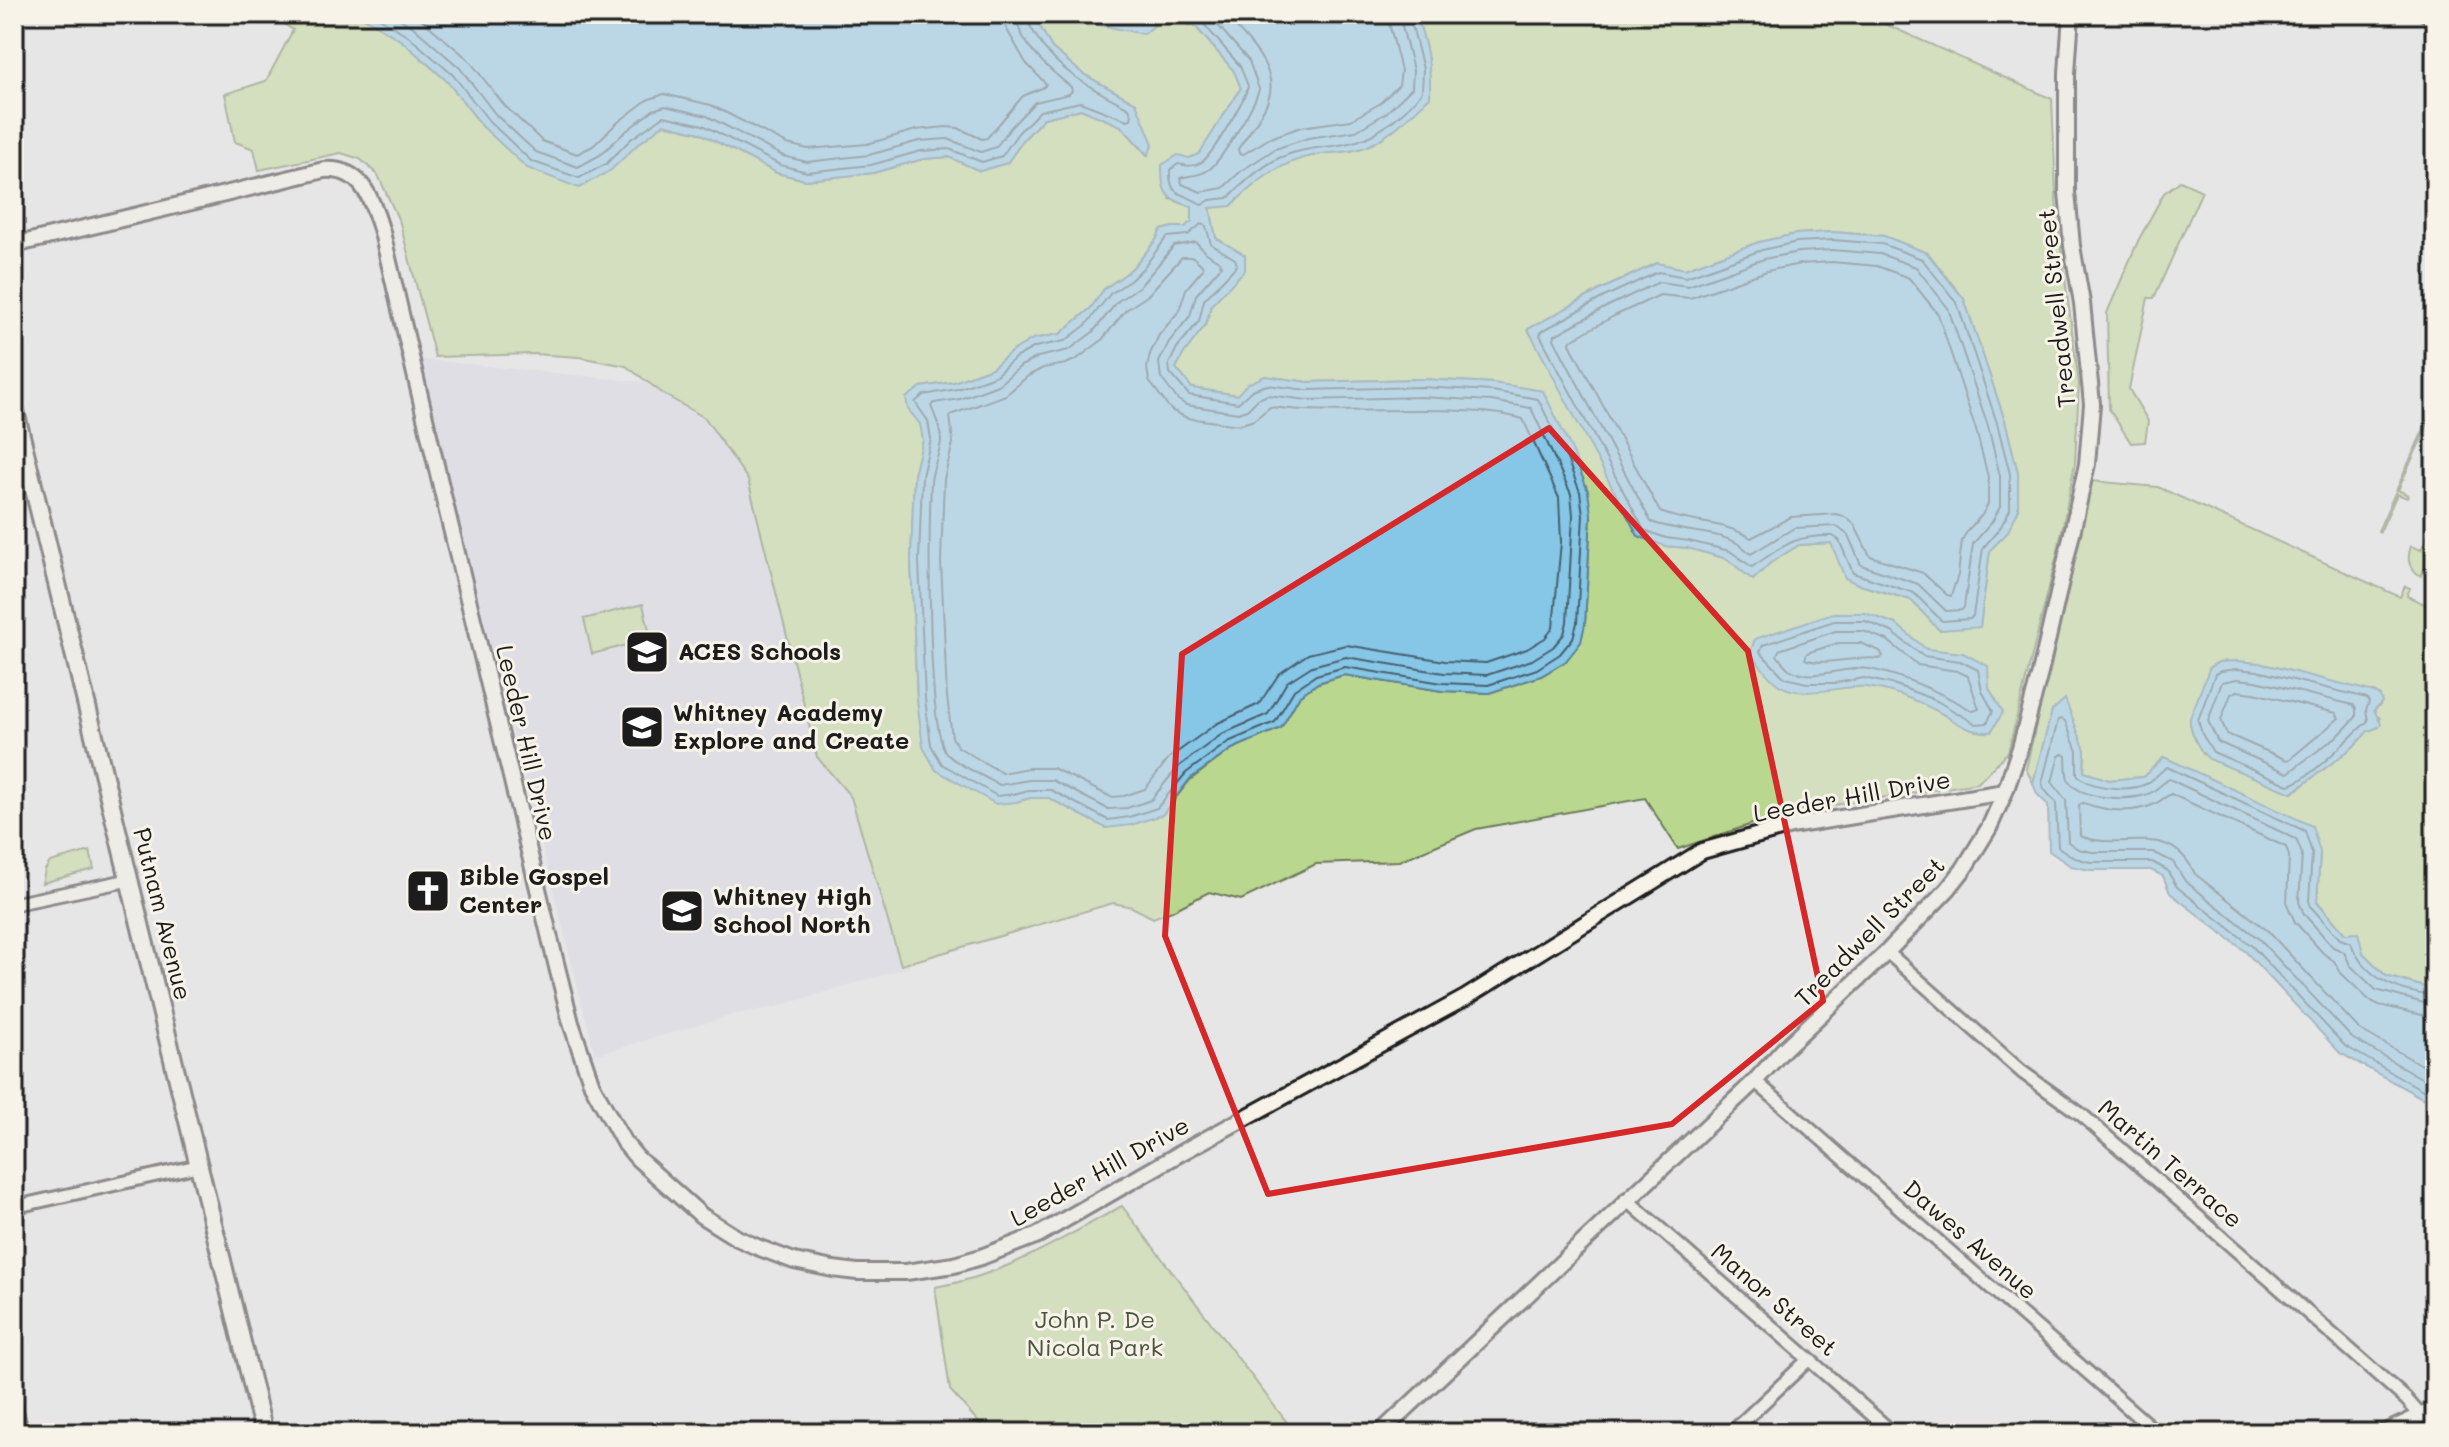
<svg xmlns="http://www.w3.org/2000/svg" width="2449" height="1447" font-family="Mali,sans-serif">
	<rect width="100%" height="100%" fill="#e7e6e6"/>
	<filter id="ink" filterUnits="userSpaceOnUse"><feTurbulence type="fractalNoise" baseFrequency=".0125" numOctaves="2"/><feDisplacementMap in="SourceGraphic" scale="16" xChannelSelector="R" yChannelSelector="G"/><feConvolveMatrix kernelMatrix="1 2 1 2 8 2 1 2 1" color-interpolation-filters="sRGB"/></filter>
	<g filter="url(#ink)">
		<path fill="#d4d6e4" d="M418,359L742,392L910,967L776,1007L737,1014L595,1055Z"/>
		<path fill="#bad790" stroke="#6b7a56" stroke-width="2" fill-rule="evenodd" d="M269,14H358L402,41L447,81L483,127L637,145L664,124L700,133L777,173L806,180L873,173L923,159L949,157L980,171L1007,163L1024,139L1044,118L1081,109L1121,126L1147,155L1136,103L1083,74L1052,48L1033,14H1078V21L1164,18L1196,27L1234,71L1241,88L1199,155L1189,159L1170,199L1192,207V221L1185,227H1173L1161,230L1156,240L1139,261L1127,273L1104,289L1091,308L1060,334L1033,339L1011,352L992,368L954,382L921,387L908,409L921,424L923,440L914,475L911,561L917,700L936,770L1016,802L1030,798H1049L1106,828L1162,815L1190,780L1232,749L1281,728L1300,695L1318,683L1344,675L1442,691L1489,693L1541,676L1566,661L1585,624L1591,515L1493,383L1421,379L1308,382L1265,376L1238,395L1192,388L1176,368L1184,353L1206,324L1211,305L1245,269L1228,246L1216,238L1210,207L1231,206C1255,182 1281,161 1316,155C1330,152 1345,153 1359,149C1385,142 1410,115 1429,97C1431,65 1426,44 1416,14H1863L2052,99L2057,218L2079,383L2075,463L2058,551L2008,752L1978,783L1788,812L1678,849L1645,798L1476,829L1399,861L1316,864L1241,900L1209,892L1172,911L1153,918L1132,907L1113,903L901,965L851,797L817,757L748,480L705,418L665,395L626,366L579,357L533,354L435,357L400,223L378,175L360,159L341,153L259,170L254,149L235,142L225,94L266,81L293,30ZM1832,232L1884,236L1928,253L1964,299L2005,421L2018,473L2007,533L1990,550L1980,626L1939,630L1911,600L1860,585L1846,578L1832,543L1799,545L1770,563L1753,580L1728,559L1688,548L1665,546L1528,330L1600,290L1657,263L1685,269L1759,242L1796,234Z
			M2180,181L2202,191L2154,298H2148L2129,389L2148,421L2145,442L2131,443L2109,409L2107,313L2138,241L2164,193Z
			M2435,404L2432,413L2435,415V419L2431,418L2398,490L2408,495L2407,498L2397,494L2380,532L2378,531Z
			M2091,481L2158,487L2400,597L2405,586L2410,588L2407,596L2435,609V990L2386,976L2363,953L2358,934H2345L2317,901L2320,852L2164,757L2143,777L2109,780L2084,772L2085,750L2052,711L2033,783L2026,769ZM2237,661C2292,667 2331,683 2380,705L2374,710V714L2380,718L2379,727L2368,731L2353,747L2292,793L2203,754L2190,724L2210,667L2219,662Z
			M2435,519V547L2430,557L2435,560V572L2425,567L2421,576C2409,569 2406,560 2411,546L2421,550Z
			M643,604L651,639L592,654L584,619Z
			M90,851L94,869L42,883L45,870L50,862Z
			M1122,1206L1295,1433H988L950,1390L935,1287C1006,1275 1059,1240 1122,1206Z"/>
		<path fill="#86c6e7" stroke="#5c8296" stroke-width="2" d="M358,14H1033L1052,48L1083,74L1136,103L1153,144L1148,155L1121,126L1081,109L1044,118L1024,139L1007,163L980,171L949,157L923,159L873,173L806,180L777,173L700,133L664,124L637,145L611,170L579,188L527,168L483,127L447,81L402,41Z
			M1078,14H1416C1426,44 1431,65 1430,97C1410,115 1385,142 1359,149C1345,153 1330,152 1316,155C1281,161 1255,182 1231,206L1210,208L1216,238L1245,255V270L1211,305L1206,324L1184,353L1176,368L1192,388L1237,395L1247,384L1265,376L1308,382L1421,379L1493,383L1543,391L1571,448L1588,491L1591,514L1585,624L1581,642L1566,661L1541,676L1489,693L1442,691L1344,675L1318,683L1300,695L1281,728L1232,749L1190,779L1162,815L1131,825L1106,828L1049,798H1030L1016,802L996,804L936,770L923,747L917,700L911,561L914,475L923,440L920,424L908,409L906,398L921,387L954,382L992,368L1011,352L1033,339L1060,334L1091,308L1104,289L1127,273L1139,261L1156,240L1161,230L1173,227H1185L1192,221V207C1165,197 1162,195 1162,165L1178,155L1189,158L1199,154L1241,88L1234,71L1196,27L1164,18L1144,34L1078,21Z
			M1832,232L1884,236L1927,253L1964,299L2005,421L2018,473V511L2007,533L1990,550L1980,627L1939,630L1911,600L1860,585L1845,578L1831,543L1799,545L1770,563L1753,580L1727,559L1688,548L1665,546L1638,536L1528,329L1600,290L1657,263L1685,269L1759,242L1796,234Z
			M1833,613H1865L1896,624L1926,649L1963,653L1988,666L1989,688L2003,712L1991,732C1966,733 1957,721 1935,710C1915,699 1888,689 1865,687C1841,685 1803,700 1779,685C1768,678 1759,663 1750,653L1755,639Z
			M2237,661L2259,663L2374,692L2380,696L2382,702L2374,710L2381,724L2379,727L2368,731L2353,747L2292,793L2209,759C2199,751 2189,731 2190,718L2210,667L2219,662Z
			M2065,699L2085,750L2084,772L2109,780L2143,777L2164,757L2312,826L2320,852L2317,902L2345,934L2358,933L2363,953L2386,976L2435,990V1105L2340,1053L2246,952L2170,893L2163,876L2151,870H2090L2071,866L2049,851L2048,805L2037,794L2033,783L2052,711Z"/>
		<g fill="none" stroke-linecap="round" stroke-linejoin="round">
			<path stroke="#46606d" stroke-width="2" d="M373,14L407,35L453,75L489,121L531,161L579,178L606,164L631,139L664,116L703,125L780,165L807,172L871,165L921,151L949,149L982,162L1002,156L1018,133L1040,111L1080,102L1127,120L1131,119L1132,115L1129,108C1094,89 1057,72 1036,36C1032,29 1027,23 1026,14
				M392,14L413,27L460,68L496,115L536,152L578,167L600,155L625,132L653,110L665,106L707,116L783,156L807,162L869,155L919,141L948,139L981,152L996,147L1011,127L1035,102L1069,94L1072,91L1071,87C1049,69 1018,44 1016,14
				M415,14L468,59L505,106L542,141L577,154L593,146L617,123L647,100L664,94L711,105L787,144L808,149L867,144L916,130L946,127L958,128L982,139L987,138L1023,96L1044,87L1046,84L1026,63L1006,28L1004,14
				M1179,14L1202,22L1240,66L1248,86C1246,98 1212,155 1202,162C1194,167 1187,166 1178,164L1170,170C1169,199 1183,191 1202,205L1210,200L1228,198C1243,183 1258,169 1277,159C1303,146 1330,149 1357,141C1379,135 1408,110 1422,92L1423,69L1409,14
				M1208,14L1249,61L1259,89C1255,105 1223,157 1211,168C1202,176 1190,175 1180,178L1182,184L1201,192L1223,188L1241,171L1275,149L1308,138L1356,131L1386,113L1412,88L1413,70L1399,14
				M1224,14C1243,36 1281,68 1268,100C1261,118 1248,134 1238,149L1239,153L1242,155L1270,138L1301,127L1351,120L1379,104L1399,85L1401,71L1387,14
				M1201,224L1206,226L1211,244L1235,259L1237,265L1204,300L1199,321L1177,348L1169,364L1170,373L1189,395L1238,403L1252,390L1267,385L1307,390L1421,387L1492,391L1538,399L1564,451L1580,492L1583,515L1577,623L1573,638L1560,654L1537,669L1488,685L1442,683L1345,667L1316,675L1294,690L1275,722L1228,742L1186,773L1157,808L1129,817L1108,820L1051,790H1029L1014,794L997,796L942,764L931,745L925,699L919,561L922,476L931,439L928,421L915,402L924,395L957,389L995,376L1015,358L1035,347L1065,341L1086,325L1110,294L1131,280L1144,267L1167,237L1188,235Z
				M1833,240L1882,244L1922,259L1957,303L1997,423L2010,474V510L2000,528L1983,548L1973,616L1970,619L1942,621L1914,593L1853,573L1839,540L1833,536C1792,535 1784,546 1752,567L1730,551L1689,541L1666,538L1644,530L1540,335L1542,331L1604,297L1658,272L1686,277L1762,250L1797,242Z
				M1196,242L1205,252L1220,262L1221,266L1196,295L1190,316L1169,342L1159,362L1161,378L1178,400L1186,405L1238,413L1247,410L1258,399L1268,395L1307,400L1421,397L1491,401L1531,408L1571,494L1573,515L1567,622L1564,634L1553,647L1532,660L1487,675L1444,673L1346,657L1312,666L1287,682L1268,714L1222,734L1178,767L1151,800L1127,808L1108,809L1052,780H1029L1000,785C988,779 955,763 947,754C926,729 929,523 931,482C932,468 940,454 941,440C941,427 935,417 931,406L934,403L960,399L998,385L1021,366L1038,357L1069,350L1093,332L1118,301L1140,286L1174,246Z
				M1832,250L1880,254L1916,267L1948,308L1988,426L2000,476V507L1992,522L1973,544L1964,607L1962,610L1946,611L1918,584L1861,565L1848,535L1836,526L1794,528L1751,554C1746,550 1741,545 1735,542C1709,530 1678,532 1651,522L1554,339L1555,335L1608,306L1659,282L1688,286L1764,259L1799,252Z
				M1182,257H1193L1202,265L1203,269L1186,289L1179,311L1159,335L1150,354L1147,368L1149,381L1171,410L1187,418L1239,425L1254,420L1270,407C1333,415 1398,407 1462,411C1482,412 1504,413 1523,419L1559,498L1561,542L1553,628L1545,638L1527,649L1486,663L1445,661L1346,645L1308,654L1279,674L1259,704L1216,724L1169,758L1145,789L1124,796L1111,797L1053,768H1028L1002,773L958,747L952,737L947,697L941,561L944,479L953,443L950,415L1006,395L1028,376L1043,368L1066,364L1077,359L1101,341L1126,310L1147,296Z
				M1832,262L1877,266L1909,278L1938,314L1976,430L1988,477V504L1982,515L1968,530L1962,540L1958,575L1951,596L1947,595L1923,573L1870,556L1854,524L1845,517L1836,514L1791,517L1751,538C1721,520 1690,524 1660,512L1570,344L1571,340L1614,316L1660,295L1690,298L1767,271L1800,264Z
				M1834,621H1865L1892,632L1923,656L1960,661L1978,670L1982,691L1993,711L1987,723L1976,724L1937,701L1896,685L1864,678L1835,683H1807L1785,678L1760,652L1763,645Z
				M1836,631H1863L1887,640L1918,665L1957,671L1968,676L1979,709L1973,711C1940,692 1908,677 1870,669C1845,665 1814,683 1789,669C1785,666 1780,659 1777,655L1779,650Z
				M1838,643H1860L1880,651L1883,656L1880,659C1856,655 1825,667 1805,659L1807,653Z
				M2237,669L2257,671L2367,698L2369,702L2366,710L2368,721C2350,736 2310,780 2289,785L2213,752L2202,734L2198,720L2215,674L2221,671Z
				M2237,679L2256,681L2353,705L2356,708V717L2340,734L2288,773L2218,742L2208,721L2222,682Z
				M2237,691L2254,693L2336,713L2339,718L2290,759L2287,760L2227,734L2221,720L2231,694Z
				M2435,996C2399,992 2364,979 2351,943L2340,939L2311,907L2309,901L2312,853L2305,831L2167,767C2160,771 2154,780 2146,784C2129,792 2089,789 2077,774V751L2065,721L2062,719L2058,720L2042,783L2044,789L2056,803L2058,847L2075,858L2090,862H2152L2167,870L2177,887L2252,946L2345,1046L2435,1097
				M2435,1006L2376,990L2350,965L2344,952L2333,947L2304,914L2299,902L2302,854L2296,839L2169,779C2162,783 2156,791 2148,794C2129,801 2081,800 2069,781C2065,774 2067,764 2066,756L2063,754L2059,756L2052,782L2066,800L2068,842L2078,849L2092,852H2153L2173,862L2185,881L2259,939L2352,1038L2435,1086
				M2435,1018L2379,1005L2369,1000L2341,973L2334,961L2323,953L2295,922L2287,904L2289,856L2286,847L2171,794C2166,796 2161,801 2155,804C2132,814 2106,811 2083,803L2079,805L2080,836C2123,853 2169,819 2195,874L2268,931L2359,1029L2435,1073"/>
			<g stroke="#1c1c1c" stroke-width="17">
				<path id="minor" d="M2425,14L2435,20
					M14,904L129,880
					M1887,952L2022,1072L2082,1115L2406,1399L2421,1416
					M1755,1081L2157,1433
					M1626,1199L1893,1433
					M14,1207L197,1166
					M14,1401L22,1433
					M1731,1433L1808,1360"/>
			</g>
			<g stroke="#1c1c1c" stroke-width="20">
				<path id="tertiary" d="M14,245L324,170C363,167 372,201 382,232L443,495L554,955L571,1023L592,1085L623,1141L637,1158L702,1216L737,1238L757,1247L794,1261L833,1269L857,1272H906L954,1265L981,1257L1038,1235L1186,1150L1465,998L1702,851L1791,826L2005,792
					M1380,1433L1755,1081L1784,1049L1887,952L1948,889L1963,870L1989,828L2005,792L2020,748L2040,673L2072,533L2087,464L2092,404L2082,303L2072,246L2067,192V73L2071,14
					M2383,1433L2435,1409"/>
			</g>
			<g stroke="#1c1c1c" stroke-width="22">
				<path id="secondary" d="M14,407L264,1433"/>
			</g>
			<use href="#minor" stroke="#f7f3e8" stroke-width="11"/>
			<use href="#tertiary" stroke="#f7f3e8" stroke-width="14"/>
			<use href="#secondary" stroke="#f7f3e8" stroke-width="16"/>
		</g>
	</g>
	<path d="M0 0H2449V1447H0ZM1549,428L1748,651L1823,1001L1672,1124L1268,1194L1165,936L1182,654Z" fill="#e7e6e6" fill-opacity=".55" fill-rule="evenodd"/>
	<path fill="none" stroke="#d62828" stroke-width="6" stroke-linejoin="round" d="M1549,428L1748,651L1823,1001L1672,1124L1268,1194L1165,936L1182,654Z"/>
	<defs>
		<g id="school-square" transform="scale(2.3)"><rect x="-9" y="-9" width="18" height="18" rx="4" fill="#1c1c1c" stroke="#f7f3e8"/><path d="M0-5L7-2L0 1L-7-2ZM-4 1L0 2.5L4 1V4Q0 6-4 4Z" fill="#fff"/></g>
		<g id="church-square" transform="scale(2.3)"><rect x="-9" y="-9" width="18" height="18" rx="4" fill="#1c1c1c" stroke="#f7f3e8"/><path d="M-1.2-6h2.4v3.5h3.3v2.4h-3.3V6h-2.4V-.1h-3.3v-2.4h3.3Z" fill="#fff"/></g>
	</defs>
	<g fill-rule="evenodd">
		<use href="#school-square" x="647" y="652"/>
		<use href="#school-square" x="642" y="727"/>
		<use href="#church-square" x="428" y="891"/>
		<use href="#school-square" x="682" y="911"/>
	</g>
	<g text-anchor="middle" stroke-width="6" stroke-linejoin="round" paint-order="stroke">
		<g font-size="24" fill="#1c1c1c" stroke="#f7f3e8">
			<text transform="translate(2057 308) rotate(-96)" y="8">Treadwell Street</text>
			<text transform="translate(526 743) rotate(77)" y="8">Leeder Hill Drive</text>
			<text transform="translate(1852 797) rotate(-10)" y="8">Leeder Hill Drive</text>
			<text transform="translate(162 914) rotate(76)" y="8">Putnam Avenue</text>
			<text transform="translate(1870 932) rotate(-45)" y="8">Treadwell Street</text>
			<text transform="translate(2170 1164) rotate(41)" y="8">Martin Terrace</text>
			<text transform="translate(1100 1172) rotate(-29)" y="8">Leeder Hill Drive</text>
			<text transform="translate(1970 1240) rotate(41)" y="8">Dawes Avenue</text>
			<text transform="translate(1774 1300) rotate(41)" y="8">Manor Street</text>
		</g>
		<g font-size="24" font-weight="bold" fill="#1c1c1c" stroke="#f7f3e8" text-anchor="start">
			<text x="678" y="660">ACES Schools</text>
			<text x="673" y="721">Whitney Academy<tspan x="673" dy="28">Explore and Create</tspan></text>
			<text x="459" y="885">Bible Gospel<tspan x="459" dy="28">Center</tspan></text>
			<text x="713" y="905">Whitney High<tspan x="713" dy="28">School North</tspan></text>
		</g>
		<g font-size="24" fill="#4b543f" stroke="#f7f3e8">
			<text x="1095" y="1328">John P. De<tspan x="1095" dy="28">Nicola Park</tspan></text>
		</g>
	</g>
	<rect width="2449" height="1447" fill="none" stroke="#f7f3e8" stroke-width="48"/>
	<rect x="24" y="24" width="2401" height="1399" fill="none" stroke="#1c1c1c" stroke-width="3" filter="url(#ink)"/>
</svg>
